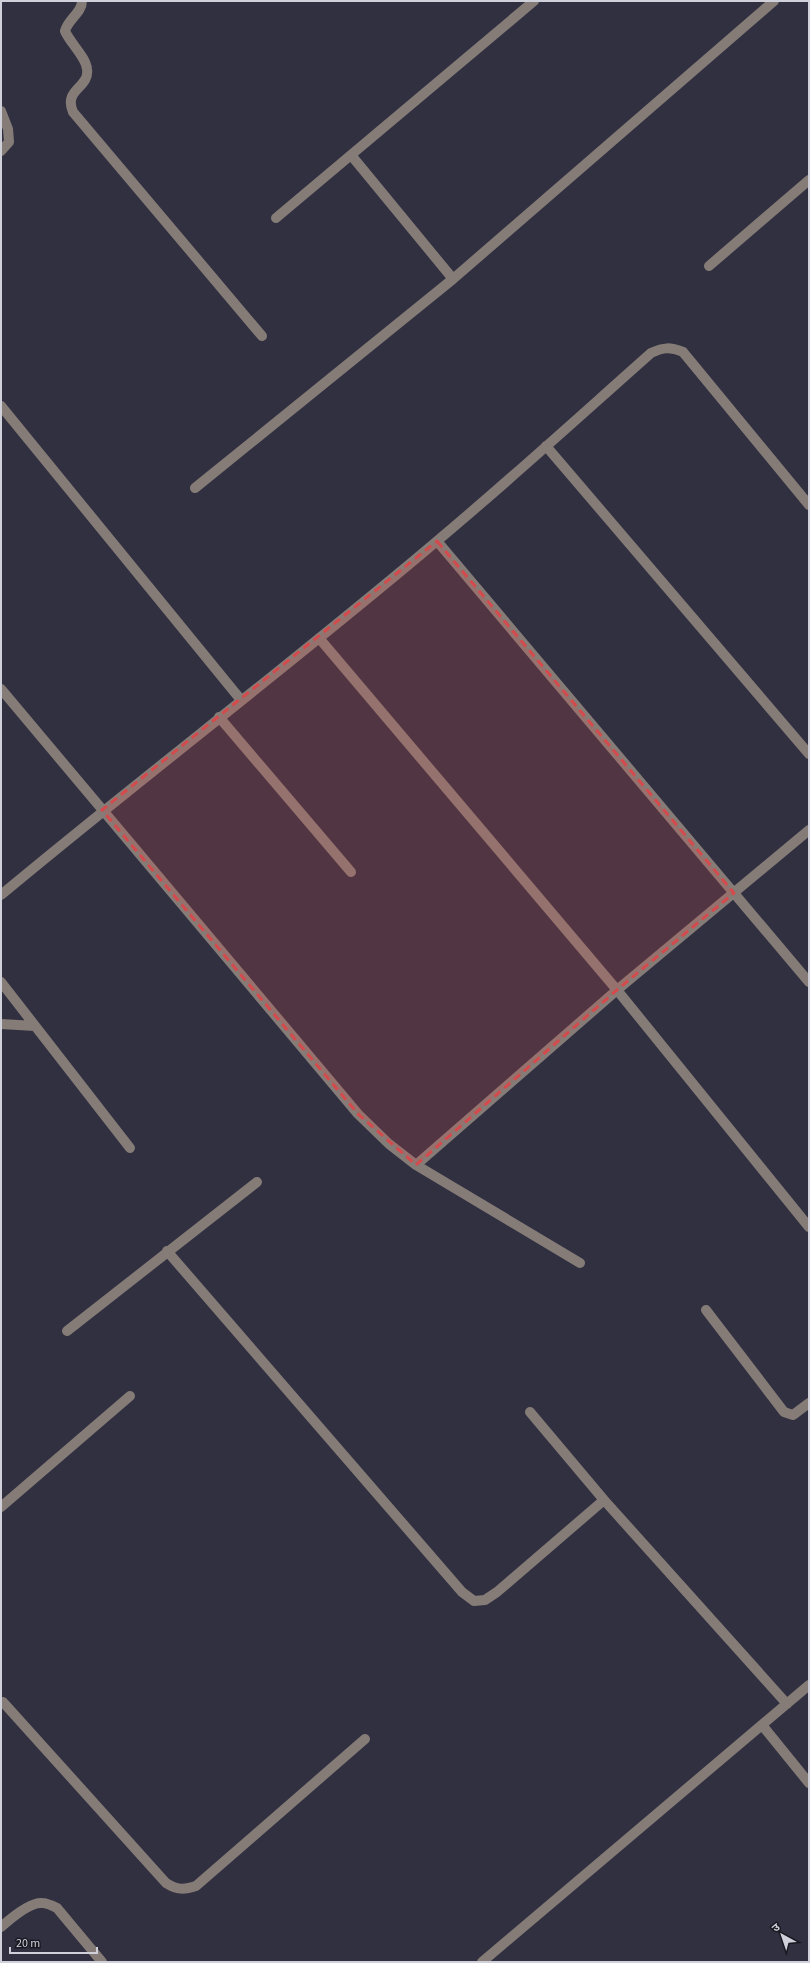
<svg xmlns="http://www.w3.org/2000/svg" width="810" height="1963" font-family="'Source Sans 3','Noto Sans Devanagari',sans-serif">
	<rect width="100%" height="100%" fill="#313041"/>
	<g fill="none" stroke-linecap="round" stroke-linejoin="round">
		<path stroke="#857c77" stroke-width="10" d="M82,1C82,13 68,19 65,31C70,43 86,57 87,69C90,88 63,89 73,112L262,336
			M1,111L8,129L9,142L1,151
			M351,155L453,279L774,1
			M276,218L534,1
			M709,266L809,180
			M1,406L241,700
			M546,446L809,754
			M195,488L453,279
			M437,541L809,982
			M319,638L617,990L809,1227
			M1,689L358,1114L389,1144L416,1165L580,1263
			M219,717L351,872
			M1,895C145,775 294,662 437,541C510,480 580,416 651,353C664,347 670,347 683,352L809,505
			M1,982L130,1148
			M1,1024L35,1026
			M416,1165L617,990L809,830
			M167,1251L462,1592L474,1601L485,1600L497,1592L604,1500
			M706,1310L784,1412L793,1415L809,1403
			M67,1331L257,1182
			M530,1412L604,1500L787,1704
			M1,1507L130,1396
			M1,1703L3,1702L166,1883C177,1890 184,1890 196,1886L365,1739
			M762,1725L809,1783
			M1,1927C10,1919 30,1902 42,1903C47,1903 53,1906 57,1908L102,1962
			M482,1962L809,1685"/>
	</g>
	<path fill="#d54a4c" fill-opacity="0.2" stroke="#d54a4c" stroke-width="3" stroke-dasharray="8 5" stroke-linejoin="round" d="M437,541L734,893L617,990L416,1165L358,1114L102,810Z"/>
	<rect width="810" height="1963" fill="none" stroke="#d0d0db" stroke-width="4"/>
	<g transform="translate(782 1935) rotate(320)" stroke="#1a1921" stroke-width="3" paint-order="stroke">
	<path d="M0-3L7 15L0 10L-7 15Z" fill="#d0d0db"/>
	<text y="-6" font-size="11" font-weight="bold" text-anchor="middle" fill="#d0d0db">उ</text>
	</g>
	<path d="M10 1947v6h87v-6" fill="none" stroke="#d0d0db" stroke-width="2"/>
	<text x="16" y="1947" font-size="12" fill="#d0d0db" stroke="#1a1921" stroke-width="3" paint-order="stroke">20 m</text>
</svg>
